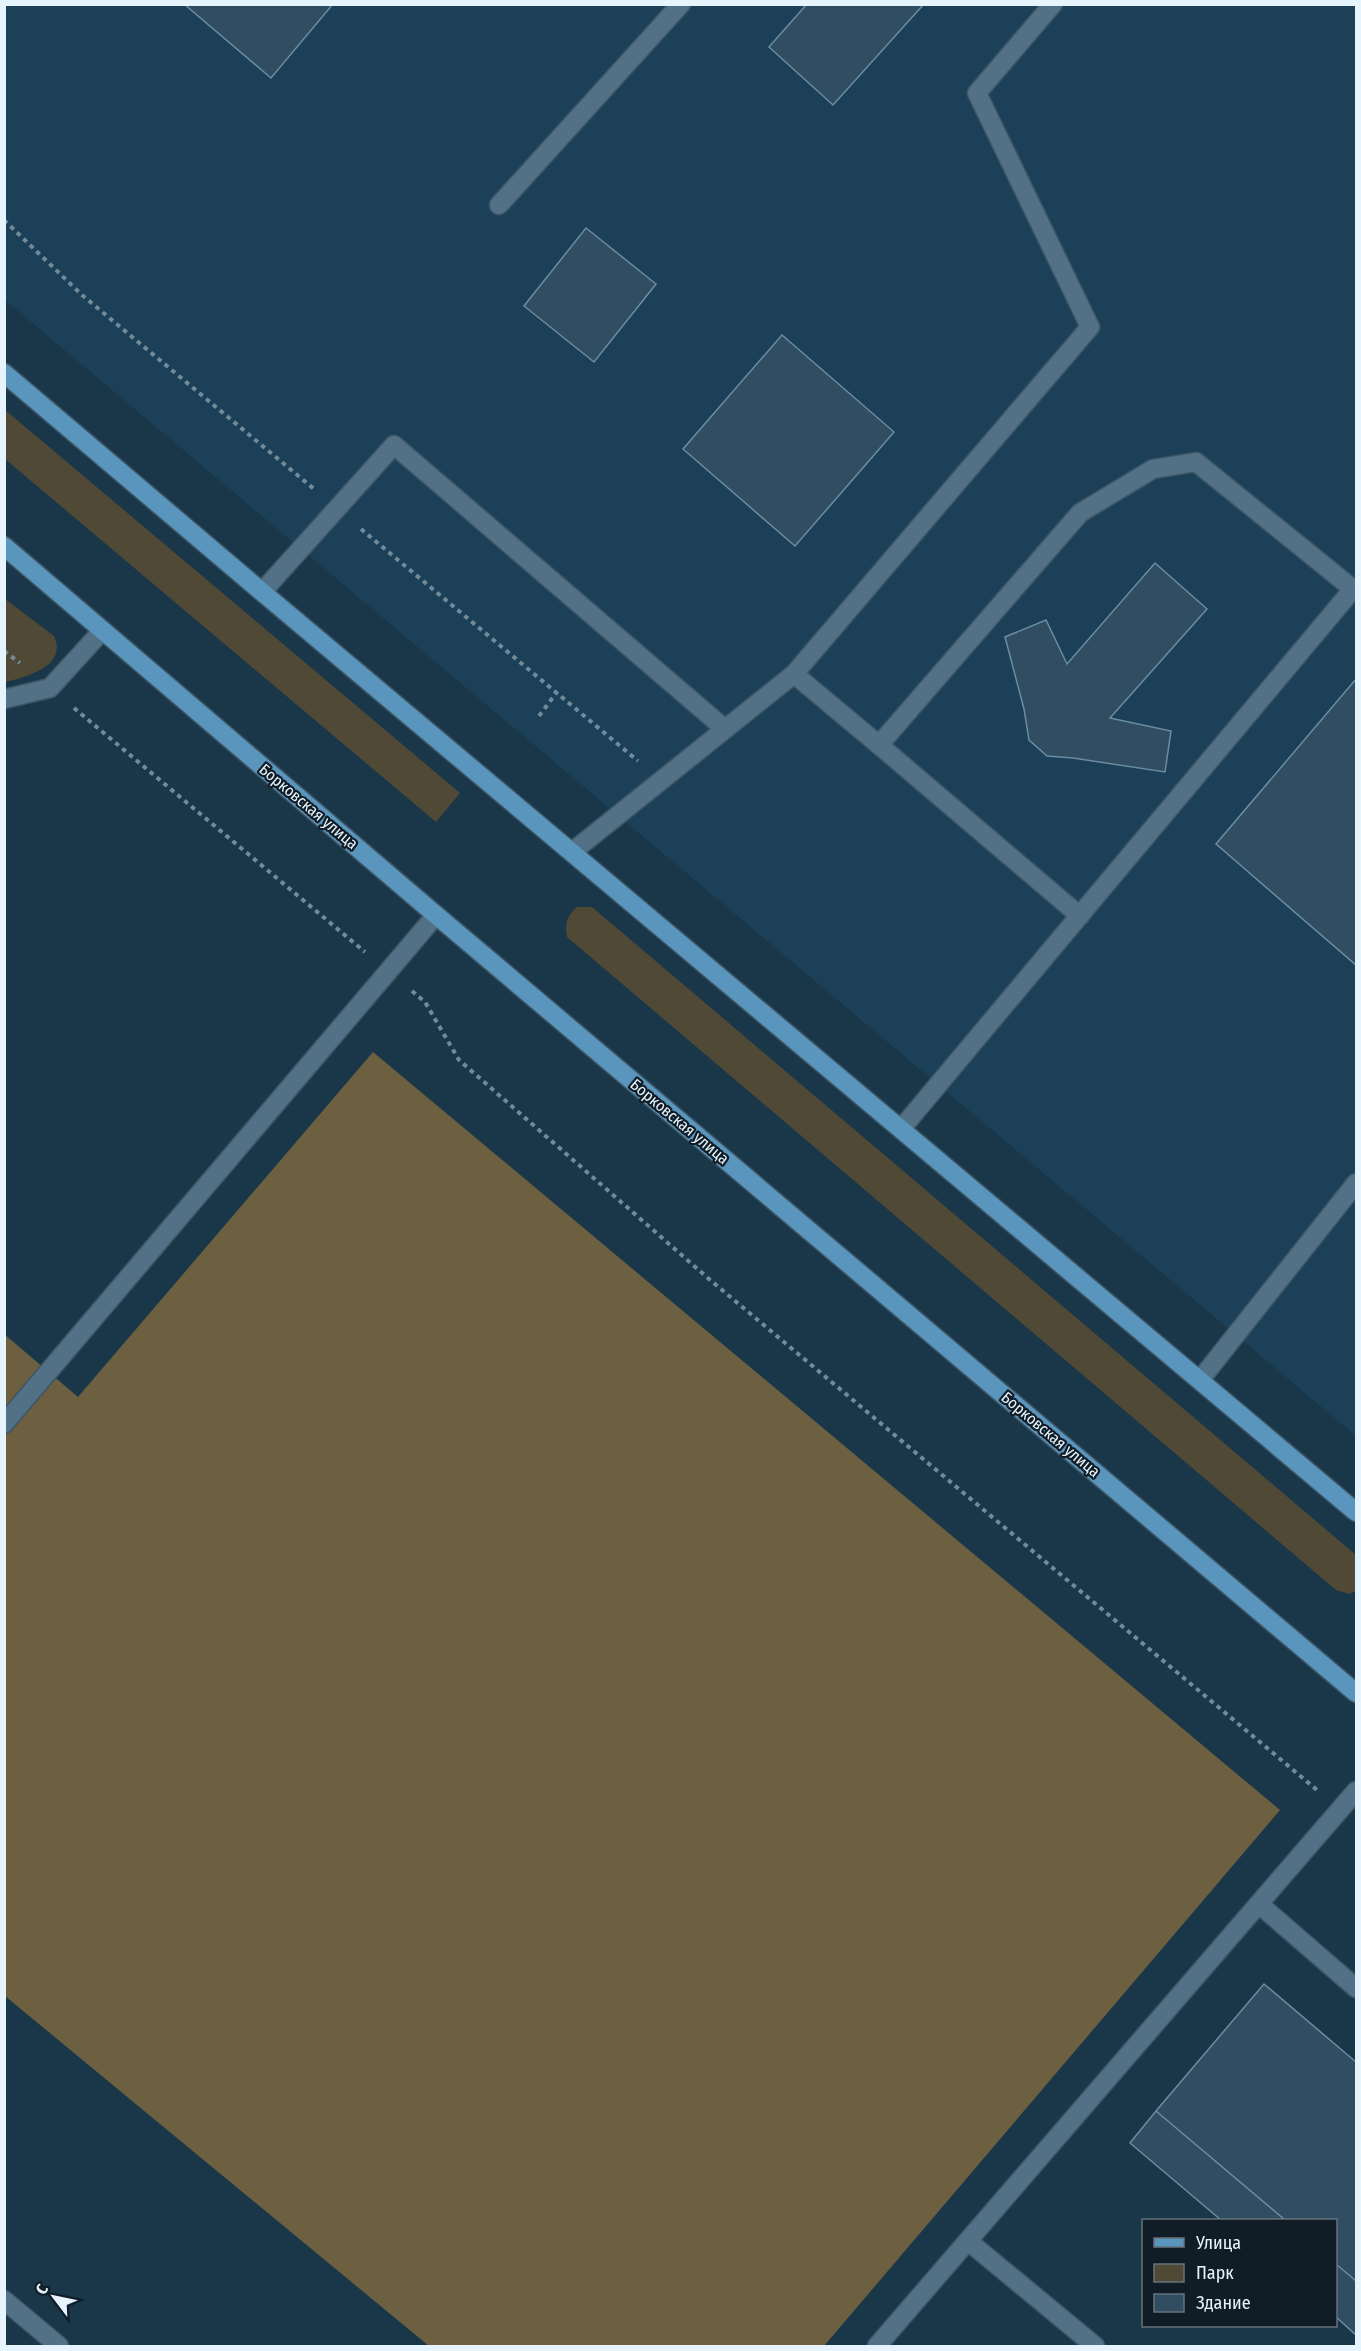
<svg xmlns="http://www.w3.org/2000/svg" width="1361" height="2351" font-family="'Fira Sans Condensed',sans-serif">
	<rect width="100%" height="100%" fill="#1a374a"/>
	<path fill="#1b4058" d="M5,5H1356V1436L5,300Z"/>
	<path fill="#504936" d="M4,409L460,793L436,822L5,459Z
		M5,599L54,636C68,666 26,677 5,682Z
		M577,907H592L1356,1555V1591L1349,1594L1336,1590L567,937C565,923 566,917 577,907Z"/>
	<path fill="#6d6041" d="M373,1052L1280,1810L824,2346H429L5,1996L4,1334L78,1397Z"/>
	<path fill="#304d61" stroke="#6c8ca2" stroke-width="1.5" d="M184,4H333L271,78Z
		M807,4H924L833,105L769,47Z
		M586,228L656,284L594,362L524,306Z
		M782,335L894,432L795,546L683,449Z
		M1155,563L1207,609L1110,718L1171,731L1165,772L1073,758L1047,756L1029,740L1024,709L1005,637L1046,620L1067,664Z
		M1356,679V965L1216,844Z
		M1264,1984L1356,2062V2281L1336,2264V2220H1285L1156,2111Z
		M1156,2111L1285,2220H1221L1130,2143Z
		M1336,2264L1356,2281V2335L1336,2317Z"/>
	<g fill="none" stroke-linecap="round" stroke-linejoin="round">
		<g stroke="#3d5665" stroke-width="21">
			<path id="minor" d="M499,205L681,4
				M262,592L394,445L725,729
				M794,674L1090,327L977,93L1053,4
				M4,699L50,688L102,631
				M879,745L1080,916
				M572,852L794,674L879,745L1080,513L1153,469L1196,462L1353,589L901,1129
				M1200,1380L1356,1183
				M4,1424L436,915
				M1259,1904L1356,1988
				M968,2241L1095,2346
				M4,2300L59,2346
				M877,2346L1356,1791"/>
		</g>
		<g stroke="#3d5665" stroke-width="21">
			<path id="major" d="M4,373L262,592L1356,1512
				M4,546L436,915L1356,1693"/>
		</g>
		<path stroke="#738a98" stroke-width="4" stroke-dasharray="4.5 4.5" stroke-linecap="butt" d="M4,220L82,295L314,489
			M361,529L638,761
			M4,651L20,663
			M74,708L365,952
			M539,716L557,692
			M412,991L425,1002L459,1060L709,1279L1317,1790"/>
		<use href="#minor" stroke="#527086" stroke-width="18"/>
		<use href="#major" stroke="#5a95bd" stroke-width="18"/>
	</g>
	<g text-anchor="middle" stroke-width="4.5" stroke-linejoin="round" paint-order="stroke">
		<g font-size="16" fill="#e6f4fd" stroke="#111d26">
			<text transform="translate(309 806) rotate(40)" y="6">Борковская улица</text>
			<text transform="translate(680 1121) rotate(40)" y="6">Борковская улица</text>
			<text transform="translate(1051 1434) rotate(40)" y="6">Борковская улица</text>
		</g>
	</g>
	<rect width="1361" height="2351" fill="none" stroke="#e6f4fd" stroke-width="12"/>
	<rect x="1142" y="2219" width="195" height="108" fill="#111d26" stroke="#66737c" stroke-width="1.5"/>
	<rect x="1154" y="2238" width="30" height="9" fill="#5a95bd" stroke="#66737c" stroke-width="1.5"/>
	<text x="1196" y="2249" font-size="18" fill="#e6f4fd">Улица</text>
	<rect x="1154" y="2264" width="30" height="18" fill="#504936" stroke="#66737c" stroke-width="1.5"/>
	<text x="1196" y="2279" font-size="18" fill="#e6f4fd">Парк</text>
	<rect x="1154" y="2294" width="30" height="18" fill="#304d61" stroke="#66737c" stroke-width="1.5"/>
	<text x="1196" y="2309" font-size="18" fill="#e6f4fd">Здание</text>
	<g transform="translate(54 2297) rotate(302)" stroke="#111d26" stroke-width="4.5" paint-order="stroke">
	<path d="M0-4.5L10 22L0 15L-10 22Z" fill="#e6f4fd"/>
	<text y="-9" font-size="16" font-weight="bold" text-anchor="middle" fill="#e6f4fd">С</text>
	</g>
</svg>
